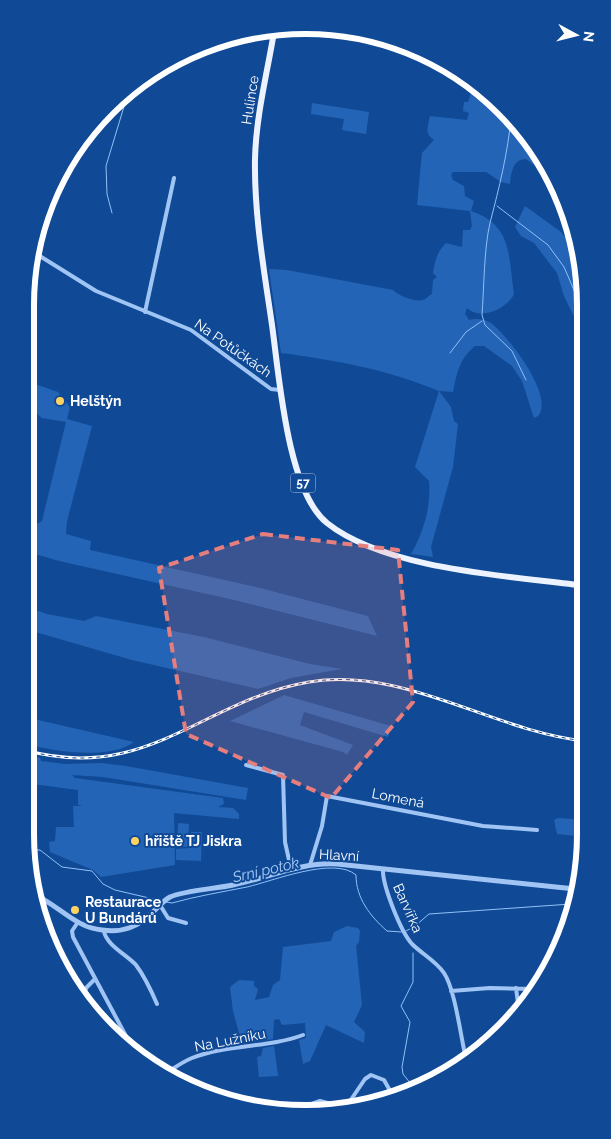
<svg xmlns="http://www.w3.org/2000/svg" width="611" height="1139" font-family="Raleway,sans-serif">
	<rect width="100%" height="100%" fill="#104a96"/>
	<path fill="#2364b6" d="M474,83C511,109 532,142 555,181L526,159C513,159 511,173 510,184L501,182L486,172H453L451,175L453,180L464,186L465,196L474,201L471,211C513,225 508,256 514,294C507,309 480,321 467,308L465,314L469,320C476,318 484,319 491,323C508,336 555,396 538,416L534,418L522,381L512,366L484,346H475C459,359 457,373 453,392L439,391L451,407L454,421L458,424L453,467L431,547L433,557L411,554C424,531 431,507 429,481L415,467L439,391C389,370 335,360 281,353L269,269L287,270L393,290C399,296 414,302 423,300C427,299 429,295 432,294L433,280L437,277L433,273C435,260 437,252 446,243L462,247L463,230H470L472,226L470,211L417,205L422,153L434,140C424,133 428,126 430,116L467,120L469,113L463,111L464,102H468Z
		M312,103L369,112L366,134L342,130L344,119L311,114Z
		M525,206L561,232L573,247L584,271V368L580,329L564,296L557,273L534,243L521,236L515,227Z
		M35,384L58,392L70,407L67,419L92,426L67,521L66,534L91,541L90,550L260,588L368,616L377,636L234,600L59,561L25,551V525H35L42,521L66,422L42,418L37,414L36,394L33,388Z
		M25,606L47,614L84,621L96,616L204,637L310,664L342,669L291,678L258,689L132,660L25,629Z
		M284,695L391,726L388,737L304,712L300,725L353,745L347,755L343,752L230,721Z
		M25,717L134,742C111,760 51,752 25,743Z
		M25,753L40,758L41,761L65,764L101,763L126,766L248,788L246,800L103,777L72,775L75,778L223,798L224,804L218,807L233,808L239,814V819L174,813L175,865L101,877L93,870L50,852L49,842L55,841L56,827H74L73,806H83L78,805V790L25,783Z
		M558,818L585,820V834L576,836L557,834L554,820Z
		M178,823L189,824L188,847L177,846Z
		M191,832H202L201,861L176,860V849L191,848Z
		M347,926L358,928L360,931L359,942L356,946L362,1005L354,1022L365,1032L364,1043L326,1025L310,1061L303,1064L299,1040L306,1038L305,1023L282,1025L279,1019L274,1020L273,1039L242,1044L233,1011L230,987L239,980L254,981V986L258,989L255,1000L269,997L273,985L280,980L283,947L331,941L334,932Z
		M274,1046L278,1076L259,1077L257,1057L261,1056L263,1048Z"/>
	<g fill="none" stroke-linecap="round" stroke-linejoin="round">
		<path stroke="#91c0f7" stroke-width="1" d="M511,117C508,153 499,188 490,223C484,248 484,288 482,315L485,325L512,351L526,380
			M524,130L531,140
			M497,206L548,245L564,267L584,313
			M112,213L107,194L106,166L129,90
			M450,353L466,332L482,321
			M28,850H40L62,867L92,871L103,884L115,890L162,901
			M166,902L172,903C197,896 222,892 247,887C273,881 334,856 356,875C356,898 370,916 387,931L402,932
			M406,931L415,926L429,914L571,904
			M413,953V982L401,1006L410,1022L402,1067L403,1074L415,1089"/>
		<path stroke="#a0c5f4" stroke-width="4" d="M35,253L96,291L191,330L271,389L280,390
			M145,312L174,178
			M246,765L283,775L285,842L291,869
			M310,865L322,826L327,796L483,826L537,830
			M383,869C382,885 401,932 412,944C422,954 436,961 444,973C455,989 461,1038 466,1059
			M34,889L43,898
			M160,905L168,918L186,923
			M78,922L72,931L73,937L135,1053
			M104,931C106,945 127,955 136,965C145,977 151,990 157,1004
			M516,988L519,1011
			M451,991L490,988L535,989
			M83,1004L86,988L95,979
			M165,1074C174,1068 182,1062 192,1058C227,1044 268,1048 303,1035
			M346,1107L365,1079L371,1075L384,1080L393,1096
			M298,1109L320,1101L350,1109"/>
		<path stroke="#a0c5f4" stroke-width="5" d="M35,895C58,905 76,928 102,930C123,933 138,927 153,912C158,907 163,901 170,897C186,890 215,889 233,885C268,878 300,862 337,864L575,889"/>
		<path stroke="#ecf3ff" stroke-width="6" d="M274,32C267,74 256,116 255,159C254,214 264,270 272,325C279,374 287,491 327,523C386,570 511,576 585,586"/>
		<g stroke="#fff" stroke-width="3">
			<path id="rail" d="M25,750C146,784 203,700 309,682C405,666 492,731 585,741"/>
		</g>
		<use href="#rail" stroke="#104a96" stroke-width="1" stroke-dasharray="4" stroke-linecap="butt"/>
	</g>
	<path fill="#e67e7e" fill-opacity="0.2" stroke="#e67e7e" stroke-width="4" stroke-dasharray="10 6" stroke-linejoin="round" d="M263,534L398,550L413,702L331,798L186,734L159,568Z"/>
	<g fill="#ffd362" stroke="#104a96" stroke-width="2">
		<circle cx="60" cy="401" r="5"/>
		<circle cx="135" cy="841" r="5"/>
		<circle cx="75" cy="910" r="5"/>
	</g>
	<g text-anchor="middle" stroke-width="4" stroke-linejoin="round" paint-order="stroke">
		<rect fill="#104a96" stroke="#b7c9e0" stroke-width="1" x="290.5" y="473.5" width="25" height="19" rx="4"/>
		<g font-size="12" font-weight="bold" fill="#fff">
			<text x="303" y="487">57</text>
		</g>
		<g font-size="14" fill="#fff" stroke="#104a96">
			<text transform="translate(250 100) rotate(-81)" y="5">Hulince</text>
			<text transform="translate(233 348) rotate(35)" y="5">Na Potůčkách</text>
			<text transform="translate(398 798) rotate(11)" y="5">Lomená</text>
			<text transform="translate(339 855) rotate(3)" y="5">Hlavní</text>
			<text transform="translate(408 908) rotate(66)" y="5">Barvířka</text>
			<text transform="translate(230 1040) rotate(-11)" y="5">Na Lužníku</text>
		</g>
		<g font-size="14" font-weight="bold" fill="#fff" stroke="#104a96" text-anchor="start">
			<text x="70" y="406">Helštýn</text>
			<text x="145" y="846">hřiště TJ Jiskra</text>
			<text x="85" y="907">Restaurace<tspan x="85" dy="16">U Bundárů</tspan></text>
		</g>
		<g font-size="15" font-style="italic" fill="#accffb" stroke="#104a96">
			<text transform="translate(266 870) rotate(-13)" y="5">Srní potok</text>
		</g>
	</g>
	<path d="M0 0H611V1139H0ZM305 34H306A271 271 0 0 1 577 305V834A271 271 0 0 1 306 1105H305A271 271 0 0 1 34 834V305A271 271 0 0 1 305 34Z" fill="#104a96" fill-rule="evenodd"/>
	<path fill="none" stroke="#fff" stroke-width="6" d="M305 34H306A271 271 0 0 1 577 305V834A271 271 0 0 1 306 1105H305A271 271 0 0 1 34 834V305A271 271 0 0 1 305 34Z"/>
	<g transform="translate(576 35) rotate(97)" stroke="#104a96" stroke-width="4" paint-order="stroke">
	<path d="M0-4L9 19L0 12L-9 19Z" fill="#ffffff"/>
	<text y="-8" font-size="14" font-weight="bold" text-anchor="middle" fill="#ffffff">N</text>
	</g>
</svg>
